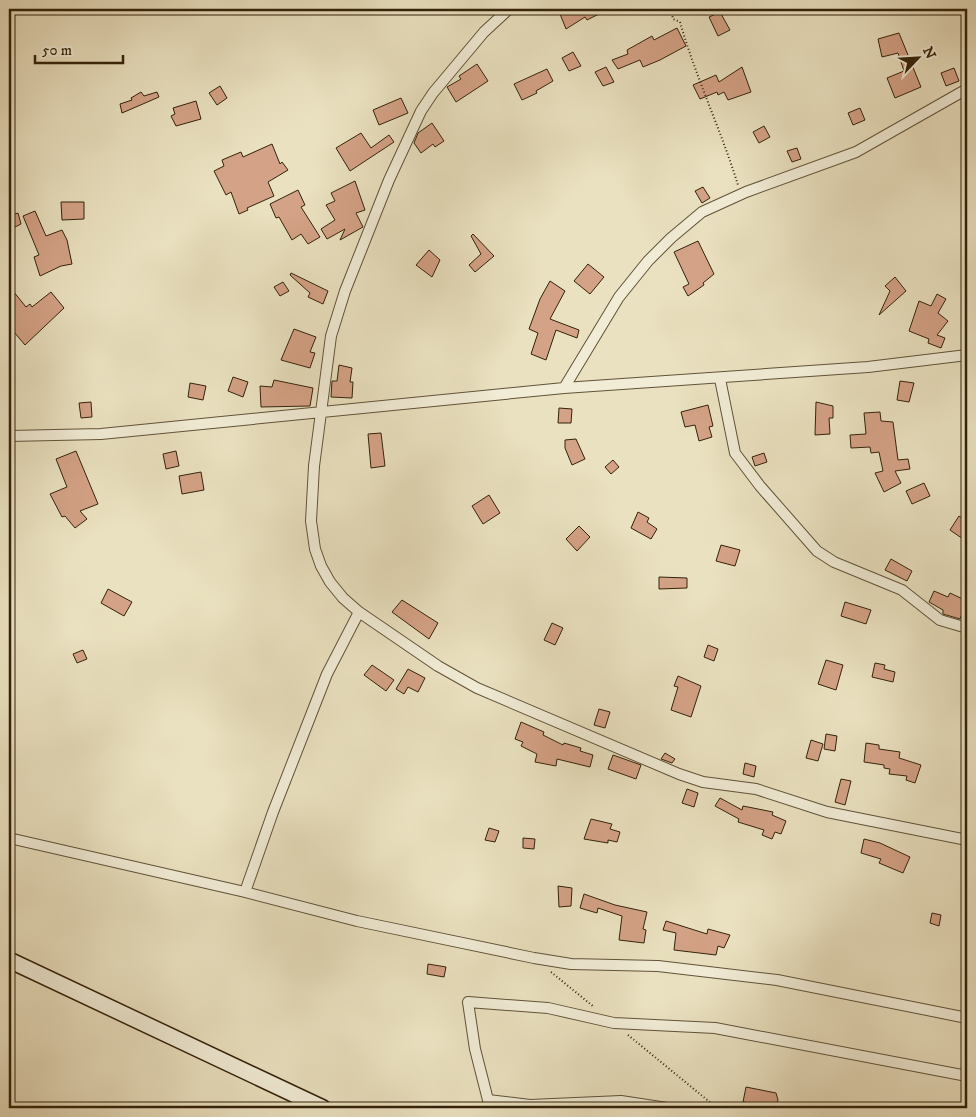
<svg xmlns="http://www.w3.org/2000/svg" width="976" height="1117" font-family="'IM FELL DW Pica',serif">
	<rect width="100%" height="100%" fill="#eae1c0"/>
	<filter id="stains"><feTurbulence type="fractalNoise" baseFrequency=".004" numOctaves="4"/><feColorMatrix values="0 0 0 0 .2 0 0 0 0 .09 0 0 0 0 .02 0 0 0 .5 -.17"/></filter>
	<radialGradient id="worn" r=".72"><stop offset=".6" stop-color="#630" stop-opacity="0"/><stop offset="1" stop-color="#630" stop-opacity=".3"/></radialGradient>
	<path fill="#d4a286" stroke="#33220a" d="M558,9H609L587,20L585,17L566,29Z
		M720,12L730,30L718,36L709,17Z
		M677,28L686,46L660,60L643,67L640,60L618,69L612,60L628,54L627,50L652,36L654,40Z
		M899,33L921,87L895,98L887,78L904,71L898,53L882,57L878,39Z
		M573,52L581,66L569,71L562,58Z
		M477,64L488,81L456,102L447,87L461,79L459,76Z
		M606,67L614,82L603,86L595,72Z
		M742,67L751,92L728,100L724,92L718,95L717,92L700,99L693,85L716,75L719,82Z
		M954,68L959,81L946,86L941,73Z
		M547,69L553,81L536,91L537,93L522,100L514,84Z
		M220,86L227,98L217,105L209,93Z
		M141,92L144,96L157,92L159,97L122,113L120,104L132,100L131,98Z
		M401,98L408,113L379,125L373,110Z
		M196,101L201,119L176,126L171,116L175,114L173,108Z
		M860,108L865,120L853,125L848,113Z
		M432,123L444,141L435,147L433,144L421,153L414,143L418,133Z
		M764,126L770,137L759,143L753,132Z
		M361,133L371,148L389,135L394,142L350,171L336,148Z
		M272,144L280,164L282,162L288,170L268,182L274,196L247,208L248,210L239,214L231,192L226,195L214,171L224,166L222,160L241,152L243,157Z
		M797,148L801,159L792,162L787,151Z
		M355,181L365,210L356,213L363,227L340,240L345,229L327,239L321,229L335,220L326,205L335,201L331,193Z
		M703,187L710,198L702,203L695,191Z
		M298,190L305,205L301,207L320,237L308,244L301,234L292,240L279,217L276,218L270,204Z
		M61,202H84V219L62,220Z
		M35,211L46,236L62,230L67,240L72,264L61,266L40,276L34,257L39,255L23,216Z
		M18,213L21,224L9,230V216Z
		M473,234L494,256L475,272L469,265L481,254L471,236Z
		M698,241L714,274L703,283L704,285L688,296L683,287L689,284L674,252Z
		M429,250L440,260L432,277L416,265Z
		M588,264L604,277L590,294L574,281Z
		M291,273L328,291L323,304L308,297L310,293L290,275Z
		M895,277L906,291L879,315L890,291L885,286Z
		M550,281L565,291L550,319L579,330L577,338L556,330L546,360L531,354L538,333L529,329L540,299Z
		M283,282L289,291L280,296L274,287Z
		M9,286L26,307L30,304L32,307L51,292L64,308L25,345L9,326Z
		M937,294L946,299L938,313L948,321L937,335L945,338L941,348L928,343L929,339L909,331L919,301L931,306Z
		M294,329L316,337L310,352L315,353L310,368L281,360Z
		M339,365L352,368L350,382H353L352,398L331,397L332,381H337Z
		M233,377L248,382L243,397L228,391Z
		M274,380L313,388L310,406L261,407L260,386L272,387Z
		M900,381L914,383L909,402L897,400Z
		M190,383L206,386L203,400L188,397Z
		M91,402L92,417L81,418L79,403Z
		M816,402L833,406V418H829L830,434L815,435Z
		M708,405L713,426L709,427L712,437L699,441L695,425L685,427L681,412Z
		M559,408L572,409L571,423H558Z
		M880,412L881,421L893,422L898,460L908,459L910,469L895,471L901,483L884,492L875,473L883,471L879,452L871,453L870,447L851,448L850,435L866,434L864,413Z
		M381,433L385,466L371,468L368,434Z
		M576,439L585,459L572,465L565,448V440Z
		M76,451L98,504L80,511L87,519L75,528L65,516L62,517L50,494L67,487L56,459Z
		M176,451L179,466L166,469L163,454Z
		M764,453L767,462L755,466L752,457Z
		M613,460L619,467L611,474L605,467Z
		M201,472L204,490L182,494L179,476Z
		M924,483L930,496L912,504L906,491Z
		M489,495L500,513L483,524L472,506Z
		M638,512L649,518L647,522L657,529L651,539L631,528Z
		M959,516L967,522V533L963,539L950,530Z
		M579,526L590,537L577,551L566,539Z
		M721,545L740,550L735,566L716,561Z
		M891,559L912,571L907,581L885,570Z
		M659,577L687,578V588L659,589Z
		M108,589L132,602L124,616L101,603Z
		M934,591L948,597L950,593L967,601V616L962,614L960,619L943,614V610L929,602Z
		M402,600L438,623L429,639L392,612Z
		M845,602L871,610L866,624L841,616Z
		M552,623L563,628L555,645L544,640Z
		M708,645L718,649L714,661L704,657Z
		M83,650L87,659L77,663L73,654Z
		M826,660L843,665L836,690L818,684Z
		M875,663L885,665L884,669L895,672L893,682L872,677Z
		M372,665L394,680L386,691L364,675Z
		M408,669L425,678L418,692L408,687L404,694L396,689Z
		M678,676L701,686L691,717L671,710L678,687L674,686Z
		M599,709L610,712L605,728L594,725Z
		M521,722L544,732L543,735L563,745L564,743L581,748L580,751L593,755L590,767L557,759L556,766L535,762L537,754L521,746L523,742L515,739Z
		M826,734L837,736L835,751L824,749Z
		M811,740L823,744L818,761L806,758Z
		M866,743L879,745V749L900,752L899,758L921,765L915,783L906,780L907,776L889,774L890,769L884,768V765L864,762Z
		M665,753L675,759L672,763L661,759Z
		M613,755L641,765L636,779L608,769Z
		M745,763L756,766L754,777L743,774Z
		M841,779L851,781L845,805L835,802Z
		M687,789L698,793L694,807L682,803Z
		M720,798L742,810L743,806L773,812L772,815L786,821L781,834L775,832L772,839L762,835L764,830L738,822L739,819L715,806Z
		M591,819L612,824L610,829L620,832L617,842L608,840V843L584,839Z
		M489,828L499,831L495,842L485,840Z
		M523,838L535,839L534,849L523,848Z
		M864,839L880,843L910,857L903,873L879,863L881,859L861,853Z
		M558,886L572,888L571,906L559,907Z
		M584,894L615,905L647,912L643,929L646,930L644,943L619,940L622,916L598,908L597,913L580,908Z
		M932,913L941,915L939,926L930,923Z
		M666,921L707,934L708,929L730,935L724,948L718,946L716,955L674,950L676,933L663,930Z
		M428,964L446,967L444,977L427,974Z
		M746,1087L776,1093L778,1100L776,1106L743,1102Z"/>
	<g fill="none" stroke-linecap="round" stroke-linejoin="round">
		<g stroke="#615238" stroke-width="12">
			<path id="street" d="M509,9L484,32L433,93L421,111L389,180L345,291L331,336L314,466L311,521L315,549L321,566L330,582L343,598L359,612L438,666L477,688L679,774L703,782L756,789L827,812L967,840
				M720,379L735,453L760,486L817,551L834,562L902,590L940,620L967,628
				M564,388L619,297L648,261L671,238L702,212L746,192L856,152L967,89
				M9,436L101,434L564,388L868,367L967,355
				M9,838L245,892L357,921L534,958L571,964L658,966L777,980L967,1018
				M245,892L273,812L327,674L359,612
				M667,1108L621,1101L530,1105L488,1100L475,1049L468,1002L548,1008L614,1023L715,1028L967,1076"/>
		</g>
		<g stroke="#33220a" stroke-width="18">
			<path id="secondary" d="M9,960L323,1108"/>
		</g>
		<path stroke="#33220a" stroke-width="2" stroke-dasharray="1 2.5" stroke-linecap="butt" d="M675,9L671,10L673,19L680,22C696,78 721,130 738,185
			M551,972L594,1007
			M628,1035L717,1108"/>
		<use href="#street" stroke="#f1ecd6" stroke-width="10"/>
		<use href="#secondary" stroke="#f1ecd6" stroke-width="15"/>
	</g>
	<rect width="976" height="1117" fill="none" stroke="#eae1c0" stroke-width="30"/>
	<rect x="10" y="10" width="956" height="1097" fill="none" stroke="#33220a" stroke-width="2.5"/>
	<rect x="15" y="15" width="946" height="1087" fill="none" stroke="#33220a"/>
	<g transform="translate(918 58) rotate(65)" stroke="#f1ecd6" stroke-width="4" paint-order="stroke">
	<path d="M0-4L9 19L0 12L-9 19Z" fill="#33220a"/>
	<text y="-8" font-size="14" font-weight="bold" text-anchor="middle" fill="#33220a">N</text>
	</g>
	<path d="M35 55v8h88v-8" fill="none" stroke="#33220a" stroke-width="2.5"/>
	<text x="42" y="55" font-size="15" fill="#33220a" stroke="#f1ecd6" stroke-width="4" paint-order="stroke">50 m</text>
	<rect width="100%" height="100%" filter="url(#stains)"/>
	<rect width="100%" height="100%" fill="url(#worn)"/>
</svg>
